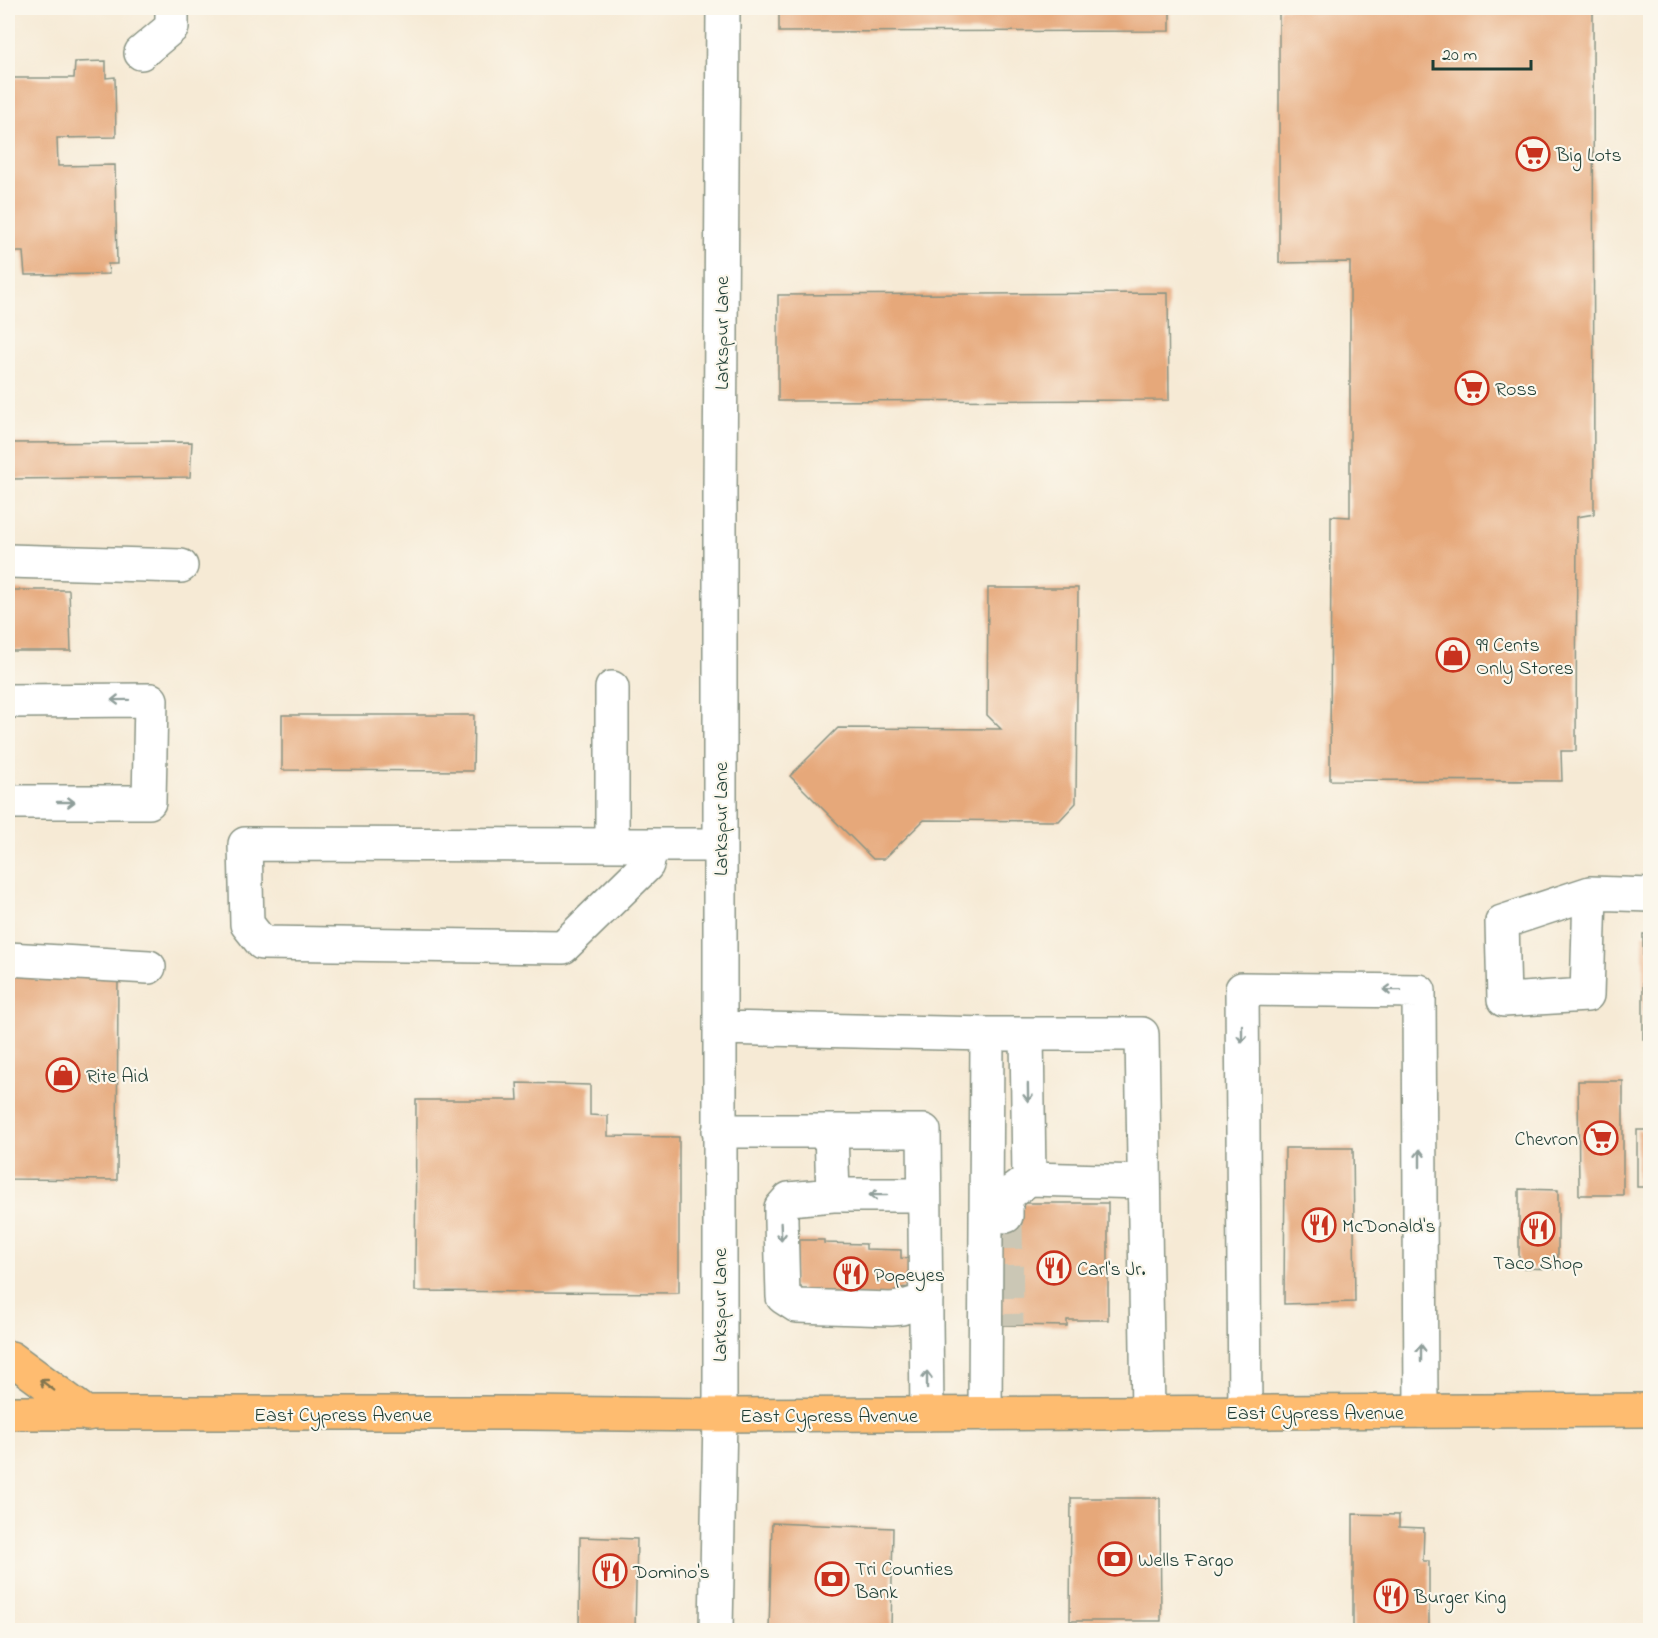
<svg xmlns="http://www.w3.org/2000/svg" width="1658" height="1638" font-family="'Indie Flower',sans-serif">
	<rect width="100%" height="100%" fill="#fbf7ec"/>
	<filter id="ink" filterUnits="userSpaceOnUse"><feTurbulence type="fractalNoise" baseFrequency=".0167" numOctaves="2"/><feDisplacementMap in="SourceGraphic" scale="12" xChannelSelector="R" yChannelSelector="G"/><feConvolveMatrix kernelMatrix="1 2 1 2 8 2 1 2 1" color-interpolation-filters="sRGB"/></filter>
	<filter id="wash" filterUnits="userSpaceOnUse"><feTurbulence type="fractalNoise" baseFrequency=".008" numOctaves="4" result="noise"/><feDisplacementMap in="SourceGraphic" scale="24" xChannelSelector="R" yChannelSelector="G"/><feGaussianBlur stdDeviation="1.35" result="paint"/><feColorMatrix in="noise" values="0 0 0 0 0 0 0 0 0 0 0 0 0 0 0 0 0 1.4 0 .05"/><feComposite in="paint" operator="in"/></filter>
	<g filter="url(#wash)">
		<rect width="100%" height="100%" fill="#f6ead5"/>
		<g id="blocks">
			<path fill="#e6a87a" d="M779,8H1170V31L779,32Z
				M1279,8H1593L1594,514L1577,517L1576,751H1561L1562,781L1330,780L1331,516L1350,517V262L1279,263Z
				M106,61V78L115,77L116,137L57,138L58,166L115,165L117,264H108L109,274L25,275L23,252H8V78H74L75,62Z
				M1168,293L1169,400L778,401V295Z
				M192,442L190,477L8,479V443Z
				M988,588H1078L1076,803L1059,821L924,820L884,859H873L790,776L838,728L1001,729L987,715Z
				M8,590H69L71,651H8Z
				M282,715H474L473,771L282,770Z
				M1643,934H1650V1039H1643Z
				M8,971L118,972L117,1180L8,1179Z
				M1578,1081H1623V1195H1579Z
				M517,1083L590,1085V1115L608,1116V1136L679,1137V1293L415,1291L416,1100H518Z
				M1637,1130H1650V1187H1637Z
				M1285,1148H1353L1355,1302L1284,1304Z
				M1519,1189L1558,1190V1269L1519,1268Z
				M1014,1203H1108V1320H1067V1326L1001,1325L1000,1216Z
				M797,1240H824V1243L866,1244V1249L901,1250V1258L911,1259V1287L900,1288L901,1296H801V1287H792Z
				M1071,1498H1160L1161,1621H1070Z
				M1353,1514L1399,1515V1527L1424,1528L1423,1561H1429V1630H1353Z
				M772,1523L893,1528L891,1630H769Z
				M580,1537L637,1539L635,1630H579Z"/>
		</g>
	</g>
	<g filter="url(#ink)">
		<use href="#blocks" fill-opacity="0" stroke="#8a9484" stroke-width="1.5"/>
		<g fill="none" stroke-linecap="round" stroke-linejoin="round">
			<path stroke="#cbc7b5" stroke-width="33" stroke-dasharray="33 16" stroke-linecap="butt" d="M1006,1216L1007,1325"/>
			<g stroke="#8a9484" stroke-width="36">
				<path id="minor" d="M141,53L172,27V8
					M8,561L181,566
					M612,688V845
					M8,701L151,700L149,802H8
					M652,845L245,844L247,924L262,943L563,947L647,865L652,845H720
					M1590,893L1587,995L1504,1000L1502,922L1590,893L1650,895
					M8,959L149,967
					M721,1028L987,1034H1142L1148,1413
					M1027,1034L1029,1179
					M719,1131H831L833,1195
					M831,1131H924L927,1414
					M924,1195H833L789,1199L781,1208V1221L783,1297L797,1306L891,1309L901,1308L926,1300
					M1006,1216V1196L1029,1179L1144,1182
					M1245,1412L1242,989L1419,991L1421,1411
					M985,1414L987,1034
					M716,1630L720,1415V490L723,8"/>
			</g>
			<g stroke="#8a9484" stroke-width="36">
				<path id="major" d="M8,1358H11L87,1414
					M8,1413H523L720,1415L1650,1410"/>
			</g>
			<use href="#minor" stroke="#fff" stroke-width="33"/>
			<use href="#major" stroke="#febc70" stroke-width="33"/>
		</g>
		<defs><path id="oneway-shaft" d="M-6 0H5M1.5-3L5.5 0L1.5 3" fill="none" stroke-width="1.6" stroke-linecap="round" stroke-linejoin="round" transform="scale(1.5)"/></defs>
		<g stroke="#8f9e9a">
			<use href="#oneway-shaft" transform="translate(120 700) rotate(179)"/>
			<use href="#oneway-shaft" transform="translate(66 802)"/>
			<use href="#oneway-shaft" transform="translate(1392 990) rotate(-179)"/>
			<use href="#oneway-shaft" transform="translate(1242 1034) rotate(90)"/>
			<use href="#oneway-shaft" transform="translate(1028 1093) rotate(89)"/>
			<use href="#oneway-shaft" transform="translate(1420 1158) rotate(-90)"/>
			<use href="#oneway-shaft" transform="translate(878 1195) rotate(180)"/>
			<use href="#oneway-shaft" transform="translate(781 1232) rotate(88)"/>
			<use href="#oneway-shaft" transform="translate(1421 1353) rotate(-90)"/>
			<use href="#oneway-shaft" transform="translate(927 1380) rotate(-90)"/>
		</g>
		<use stroke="#83764f" href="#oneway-shaft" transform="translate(47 1385) rotate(-143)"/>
	</g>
	<defs>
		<g id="supermarket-ring" transform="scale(1.725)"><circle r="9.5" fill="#fbf7ec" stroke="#c8321e" stroke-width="1.5"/><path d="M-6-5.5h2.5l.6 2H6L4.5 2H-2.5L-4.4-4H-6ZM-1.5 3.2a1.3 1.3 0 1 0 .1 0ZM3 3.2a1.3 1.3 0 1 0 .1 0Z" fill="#c8321e"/></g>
		<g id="shop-ring" transform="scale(1.725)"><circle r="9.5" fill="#fbf7ec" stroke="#c8321e" stroke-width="1.5"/><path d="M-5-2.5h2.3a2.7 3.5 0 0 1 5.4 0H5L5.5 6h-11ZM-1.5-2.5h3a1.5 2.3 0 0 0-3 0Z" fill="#c8321e"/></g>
		<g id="restaurant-ring" transform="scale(1.725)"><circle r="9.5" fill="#fbf7ec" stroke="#c8321e" stroke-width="1.5"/><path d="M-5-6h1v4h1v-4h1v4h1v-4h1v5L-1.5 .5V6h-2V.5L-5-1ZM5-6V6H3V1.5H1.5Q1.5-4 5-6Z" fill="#c8321e"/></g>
		<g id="bank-ring" transform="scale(1.725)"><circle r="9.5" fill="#fbf7ec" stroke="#c8321e" stroke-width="1.5"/><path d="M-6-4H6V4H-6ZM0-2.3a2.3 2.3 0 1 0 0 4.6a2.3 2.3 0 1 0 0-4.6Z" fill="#c8321e"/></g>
	</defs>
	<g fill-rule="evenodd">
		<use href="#supermarket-ring" x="1533" y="154"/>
		<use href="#supermarket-ring" x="1472" y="388"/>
		<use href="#shop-ring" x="1453" y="655"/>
		<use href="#shop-ring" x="63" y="1075"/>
		<use href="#supermarket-ring" x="1601" y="1138"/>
		<use href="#restaurant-ring" x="1319" y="1225"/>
		<use href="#restaurant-ring" x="1538" y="1229"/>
		<use href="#restaurant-ring" x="1054" y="1268"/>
		<use href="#restaurant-ring" x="851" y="1274"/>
		<use href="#bank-ring" x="1115" y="1559"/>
		<use href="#restaurant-ring" x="610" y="1571"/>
		<use href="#bank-ring" x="832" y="1579"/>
		<use href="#restaurant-ring" x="1391" y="1596"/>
	</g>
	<g text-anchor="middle" stroke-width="4.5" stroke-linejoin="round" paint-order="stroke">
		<g font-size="20" fill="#1f3d34" stroke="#fbf7ec" text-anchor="start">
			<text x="1556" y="161">Big Lots</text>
			<text x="1495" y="395">Ross</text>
			<text x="1476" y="651">99 Cents<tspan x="1476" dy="23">Only Stores</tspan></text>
			<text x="86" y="1082">Rite Aid</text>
			<text x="1578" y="1145" text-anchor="end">Chevron</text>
			<text x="1342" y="1232">McDonald's</text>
			<text x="1538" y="1269" text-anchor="middle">Taco Shop</text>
			<text x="1077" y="1275">Carl's Jr.</text>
			<text x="874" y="1281">Popeyes</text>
			<text x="1138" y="1566">Wells Fargo</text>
			<text x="855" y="1575">Tri Counties<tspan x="855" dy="23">Bank</tspan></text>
			<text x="633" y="1578">Domino's</text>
			<text x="1414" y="1603">Burger King</text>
		</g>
		<g font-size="20" fill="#1f3d34" stroke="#fbf7ec">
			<text transform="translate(721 333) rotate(-90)" y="7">Larkspur Lane</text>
			<text transform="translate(720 819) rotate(-90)" y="7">Larkspur Lane</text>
			<text transform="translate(719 1305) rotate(-90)" y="7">Larkspur Lane</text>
			<text x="1315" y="1419">East Cypress Avenue</text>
			<text x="343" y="1421">East Cypress Avenue</text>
			<text x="829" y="1422">East Cypress Avenue</text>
		</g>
	</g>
	<rect width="1658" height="1638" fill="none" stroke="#fbf7ec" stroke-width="30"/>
	<path d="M1433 60v9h98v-9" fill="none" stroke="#1f3d34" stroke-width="3"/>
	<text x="1442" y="60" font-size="18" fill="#1f3d34" stroke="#fbf7ec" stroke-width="4.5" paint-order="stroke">20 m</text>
</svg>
